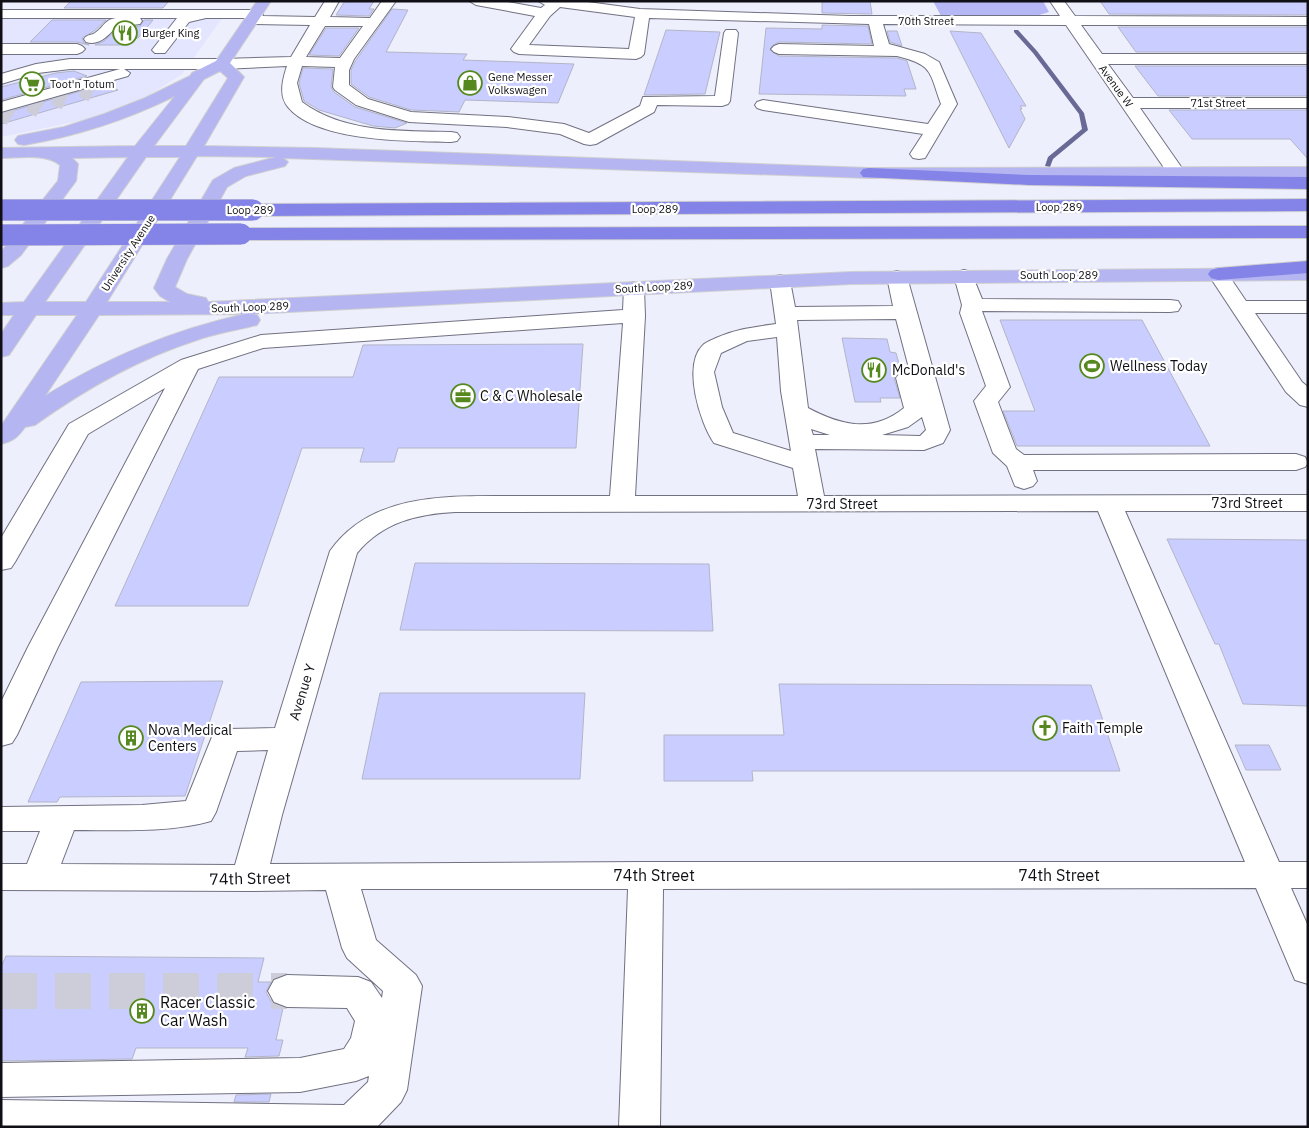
<svg xmlns="http://www.w3.org/2000/svg" width="1309" height="1128" font-family="'IBM Plex Sans',sans-serif">
	<rect width="100%" height="100%" fill="#eeeffd"/>
	<path fill="#e4e6ff" d="M1,17H223L182,74L148,96L84,120L1,137Z"/>
	<path fill="#b5b8f4" d="M933,1H1043L1049,12L1036,16H941Z"/>
	<g fill="none" stroke-linecap="round" stroke-linejoin="round">
		<path fill="#686994" fill-rule="evenodd" d="M1014,30H1018L1037,51L1084,113L1088,130L1053,159L1050,167L1045,166L1048,157L1082,129L1079,114L1033,53L1014,32Z"/>
	</g>
	<path fill="#cacdff" stroke="#b3b5c6" d="M71,1H169L163,8H64Z
		M345,1H374L369,9H374L369,16L336,15Z
		M822,1H870L872,14L822,13Z
		M1100,1H1308V15L1109,14Z
		M392,9L408,10L386,52L467,54L463,60L574,64L558,103L465,100L459,112L436,111L411,110L369,97L351,84V70L356,60Z
		M52,20H106L94,31L82,38L84,43L89,45L77,42H30Z
		M144,20H153L138,38H135L129,45H95L104,41L117,29L140,26Z
		M822,25L868,26L872,44L779,42L773,45L770,50L779,56L897,58L907,61L916,89H904L906,96L759,94L766,28L822,29Z
		M1118,27H1308V52H1136Z
		M326,28H359L339,56L309,55Z
		M666,30L720,32L705,94L644,95Z
		M887,31H897L902,46L890,42Z
		M950,31L981,33L1026,106H1020L1022,109H1020L1025,119L1009,148Z
		M1135,66H1308V96H1158Z
		M303,68L333,69L331,87L334,92L355,107L407,123L395,128L373,126L319,110L304,101L299,83Z
		M74,71L87,76L1,100V87L56,73Z
		M105,84L118,90L1,124V114Z
		M1169,110H1308V159L1290,139H1192Z
		M1000,320H1142L1210,446H1017L1003,411H1035Z
		M842,338L887,339L890,352L896,353L901,371L894,378L900,398H880L881,402H855Z
		M583,344L576,448H398L394,462H360L364,448H302L248,606H115L219,377H353L363,345Z
		M1167,539L1308,540V706L1243,704L1219,644H1215Z
		M415,563L709,564L713,631L400,630Z
		M223,681L185,796L60,797L57,802H28L81,682Z
		M779,684L1091,685L1120,771H752L753,781H664V735H784Z
		M380,693H585L580,779H362Z
		M1235,745H1269L1281,770H1246Z
		M6,956L264,958L258,982H271L266,992L272,1003L283,1008L276,1040H283L279,1056L245,1057L248,1048H136L132,1059L1,1061V967Z
		M271,1094L269,1102H234L236,1095Z"/>
	<g fill="none" stroke-linecap="round" stroke-linejoin="round">
		<path stroke="#cdcdda" stroke-width="16" stroke-dasharray="16 8" stroke-linecap="butt" d="M82,89L92,94
			M54,97L65,102
			M30,104L40,110
			M2,112L11,118"/>
		<path stroke="#cdcdda" stroke-width="36" stroke-dasharray="36 18" stroke-linecap="butt" d="M1,991H287"/>
		<g stroke="#707181" stroke-width="2">
			<path id="minor" d="M325,1H339L330,17L370,18L382,1H396L354,59L349,70V85L368,99L411,112L507,117L564,124L589,133L640,106L643,97L715,96L724,33L726,30H736L738,33L730,101L728,104L722,106L657,105L654,112L596,144L590,145L584,144L560,134L507,127L409,122L356,105L335,90L333,87L335,67L302,66L297,83L302,102C344,133 400,131 451,132L457,133L460,137L457,141L451,142C408,141 317,142 288,107C278,95 283,78 287,66L222,69H124L130,73L128,76L1,112V102L120,69H70L38,73L1,84V74L36,64L70,59H222L291,57L310,25L252,24L247,23L246,18H206L189,22L165,53H155L152,50L177,18H140L142,21L140,24L116,27C108,36 99,46 86,42L84,39C87,34 90,36 95,33C104,27 104,20 116,18H1V10H256L261,11L263,14L262,16L315,17ZM325,26H363L340,58L306,57Z
				M469,1H502L541,8L545,5L538,1H580L640,9L850,16H1060L1050,1H1064L1075,16L1308,17V25H1081L1102,54H1308V64H1108L1133,98H1308V108H1140L1184,171L1181,175L1175,176L1169,175L1066,25L883,24L889,44L925,54L939,62L957,104L925,158L919,159L913,158L910,154L923,134L763,110L757,108L755,105L757,102L763,100L928,124L941,104C929,71 933,65 897,56L779,54L774,52L771,49L774,46L779,44L874,46L869,24L649,18L644,54L641,57L636,59L519,54L514,52L511,49L535,16L476,5ZM560,7L635,17L629,49L529,45L550,16Z
				M1,44H77L82,46L85,49L82,52L77,54H1Z
				M1218,268L1225,270L1246,301H1308V313H1255L1302,382L1308,387V407L1300,405L1286,392L1208,274L1211,270Z
				M964,270L971,272L982,299L1170,300L1178,301L1181,306L1178,311L1170,312L982,311L1010,387L998,402L1016,449L1024,455L1296,454L1305,457L1308,463L1305,467L1296,470H1033L1037,481L1033,486L1024,489L1015,486L1007,466L993,453L974,401L986,386L960,313L962,305L954,276L957,272Z
				M897,271L904,273L907,277L950,430L943,443L924,450L815,449L824,496L1308,495V511H1125L1279,862H1308V888H1291L1308,926V984L1295,980L1256,888L663,889L660,1127H619L628,889H361L376,940L416,975L422,986L407,1090L401,1102L377,1127H1V1100L344,1105L368,1082L369,1076L356,1081L300,1092L1,1097V1063L300,1058L344,1049L351,1038L355,1021L347,1008L287,1007L274,1002L268,991L274,980L287,975L358,977L371,982L382,998L383,991L347,958L342,948L326,890L249,891L1,890V864H27L40,831H1V807L142,805L186,801L214,732L225,729L275,728L330,551C371,493 446,496 510,496C543,496 576,496 610,496L623,323L263,348L198,369L58,647L17,735L12,743L1,746V702L28,647L165,388L88,434L15,562L11,568L1,570V538L69,424L181,360L261,335L623,310L624,288L627,284L634,282L641,284L644,288L645,316L635,496H798L793,468L714,443C700,423 682,365 703,345C706,342 712,340 716,338C736,329 755,327 776,324L770,281L773,277L780,275L787,277L790,281L795,307L893,306L887,277L890,273ZM896,319L910,372L900,373L896,378L904,408C872,434 840,425 808,408L797,320ZM777,337L781,391L791,451L733,433L722,407L714,372L721,353L747,341ZM922,417L926,430L920,436L882,435L908,427ZM811,429L830,435H813ZM1098,511L1245,862H646L270,864L282,815L357,553C383,522 417,514 455,512ZM268,750L235,865L61,864L74,830C117,830 170,833 211,821L216,812L237,751Z"/>
		</g>
		<g stroke="#cfcfd0" stroke-width="2">
			<path id="major" d="M257,1H271L230,63L244,77L204,146L314,148L869,168L1308,167V177L869,178L283,158L288,162L285,166L246,176L227,187L187,259L175,287L187,294L206,298L208,302L851,272L1308,268V280L851,284L251,314L257,315L260,320L257,325C237,330 217,333 197,340C138,359 85,389 35,425L25,427C18,437 13,441 1,444V426L77,315H36L9,355L1,357V334L14,315H1V303L24,302L128,157L72,158L78,164L76,181L73,185L21,255L8,266L1,268V252L58,181L60,165C46,153 18,158 1,158V148L135,146L175,96C126,120 77,136 24,145L18,144L15,140L18,136L64,127L104,114L145,98L190,76L192,73L216,61ZM220,71L228,78L186,146H154L204,79ZM197,156L276,157L234,168L213,180L167,259L154,288L160,296L170,302H107ZM146,157H180L86,302H45ZM245,314C173,330 108,357 45,396L99,315Z"/>
		</g>
		<g stroke="#cfcfd0" stroke-width="2">
			<path id="highway" d="M869,168L1029,175L1308,177V189L1029,185L863,177L860,173L863,169Z
				M1308,199V211L253,216L246,214L243,210L246,206L253,204Z
				M1308,226V238L241,240L234,238L231,234L234,230L241,228Z
				M1308,261V273L1218,280L1211,278L1208,274L1211,270L1218,268Z"/>
		</g>
		<use href="#minor" fill="#fff" fill-rule="evenodd"/>
		<use href="#major" fill="#b5b5f1" fill-rule="evenodd"/>
		<use href="#highway" fill="#8483e7" fill-rule="evenodd"/>
		<g stroke="#cfcfd0" stroke-width="22" stroke-linecap="butt">
			<path id="highway-bridge" d="M1,210H253
				M1,235L241,234"/>
		</g>
		<use href="#highway-bridge" stroke="#8483e7" stroke-width="21"/>
	</g>
	<defs>
		<g id="restaurant-ring" transform="scale(1.25)"><circle r="9.5" fill="#fff" stroke="#55881e" stroke-width="1.5"/><path d="M-5-6h1v4h1v-4h1v4h1v-4h1v5L-1.5 .5V6h-2V.5L-5-1ZM5-6V6H3V1.5H1.5Q1.5-4 5-6Z" fill="#55881e"/></g>
		<g id="shop-ring" transform="scale(1.25)"><circle r="9.5" fill="#fff" stroke="#55881e" stroke-width="1.5"/><path d="M-5-2.5h2.3a2.7 3.5 0 0 1 5.4 0H5L5.5 6h-11ZM-1.5-2.5h3a1.5 2.3 0 0 0-3 0Z" fill="#55881e"/></g>
		<g id="supermarket-ring" transform="scale(1.25)"><circle r="9.5" fill="#fff" stroke="#55881e" stroke-width="1.5"/><path d="M-6-5.5h2.5l.6 2H6L4.5 2H-2.5L-4.4-4H-6ZM-1.5 3.2a1.3 1.3 0 1 0 .1 0ZM3 3.2a1.3 1.3 0 1 0 .1 0Z" fill="#55881e"/></g>
		<g id="stadium-ring" transform="scale(1.25)"><circle r="9.5" fill="#fff" stroke="#55881e" stroke-width="1.5"/><path d="M0-5a6.5 5 0 1 0 0 10a6.5 5 0 1 0 0-10ZM-3.5-1.8h7v3.6h-7Z" fill="#55881e"/></g>
		<g id="office-ring" transform="scale(1.25)"><circle r="9.5" fill="#fff" stroke="#55881e" stroke-width="1.5"/><path d="M-6-3h4V-5.5h4V-3h4V5H-6ZM-1-4.5V-3h2v-1.5ZM-6 0V1H6V0Z" fill="#55881e"/></g>
		<g id="church-ring" transform="scale(1.25)"><circle r="9.5" fill="#fff" stroke="#55881e" stroke-width="1.5"/><path d="M-1.2-6h2.4v3.5h3.3v2.4h-3.3V6h-2.4V-.1h-3.3v-2.4h3.3Z" fill="#55881e"/></g>
		<g id="building-ring" transform="scale(1.25)"><circle r="9.5" fill="#fff" stroke="#55881e" stroke-width="1.5"/><path d="M-4-6H4V6H1V3H-1V6H-4ZM-2.5-4.3h1.7v1.8h-1.7ZM.8-4.3h1.7v1.8H.8ZM-2.5-1h1.7V.8h-1.7ZM.8-1h1.7V.8H.8Z" fill="#55881e"/></g>
	</defs>
	<g fill-rule="evenodd">
		<use href="#restaurant-ring" x="125" y="33"/>
		<use href="#shop-ring" x="470" y="83"/>
		<use href="#supermarket-ring" x="32" y="84"/>
		<use href="#stadium-ring" x="1092" y="366"/>
		<use href="#restaurant-ring" x="874" y="370"/>
		<use href="#office-ring" x="463" y="396"/>
		<use href="#church-ring" x="1045" y="728"/>
		<use href="#building-ring" x="131" y="738"/>
		<use href="#building-ring" x="142" y="1011"/>
	</g>
	<g text-anchor="middle" stroke-width="4.5" stroke-linejoin="round" paint-order="stroke">
		<g font-size="11" fill="#0f0f15" stroke="#fff">
			<text x="926" y="25">70th Street</text>
			<text transform="translate(1116 86) rotate(54)" y="4">Avenue W</text>
			<text x="1218" y="107">71st Street</text>
			<text x="1059" y="211">Loop 289</text>
			<text x="655" y="213">Loop 289</text>
			<text x="250" y="214">Loop 289</text>
			<text transform="translate(128 253) rotate(-57)" y="4">University Avenue</text>
			<text x="1059" y="279">South Loop 289</text>
			<text transform="translate(654 287) rotate(-3)" y="4">South Loop 289</text>
			<text transform="translate(250 307) rotate(-2)" y="4">South Loop 289</text>
		</g>
		<g font-size="11" fill="#0f0f15" stroke="#fff" text-anchor="start">
			<text x="142" y="37">Burger King</text>
			<text x="488" y="81">Gene Messer<tspan x="488" dy="13">Volkswagen</tspan></text>
			<text x="50" y="88">Toot'n Totum</text>
		</g>
		<g font-size="14" fill="#0f0f15" stroke="#fff" text-anchor="start">
			<text x="1110" y="371">Wellness Today</text>
			<text x="892" y="375">McDonald's</text>
			<text x="480" y="401">C &amp; C Wholesale</text>
			<text x="1062" y="733">Faith Temple</text>
			<text x="148" y="735">Nova Medical<tspan x="148" dy="16">Centers</tspan></text>
		</g>
		<g font-size="14" fill="#0f0f15" stroke="#fff">
			<text x="1247" y="508">73rd Street</text>
			<text x="842" y="509">73rd Street</text>
			<text transform="translate(302 692) rotate(-73)" y="5">Avenue Y</text>
		</g>
		<g font-size="16" fill="#0f0f15" stroke="#fff">
			<text x="654" y="881">74th Street</text>
			<text x="1059" y="881">74th Street</text>
			<text transform="translate(250 878) rotate(-1)" y="6">74th Street</text>
		</g>
		<g font-size="16" fill="#0f0f15" stroke="#fff" text-anchor="start">
			<text x="160" y="1008">Racer Classic<tspan x="160" dy="18">Car Wash</tspan></text>
		</g>
	</g>
	<rect width="1309" height="1128" fill="none" stroke="#0f0f15" stroke-width="5"/>
</svg>
